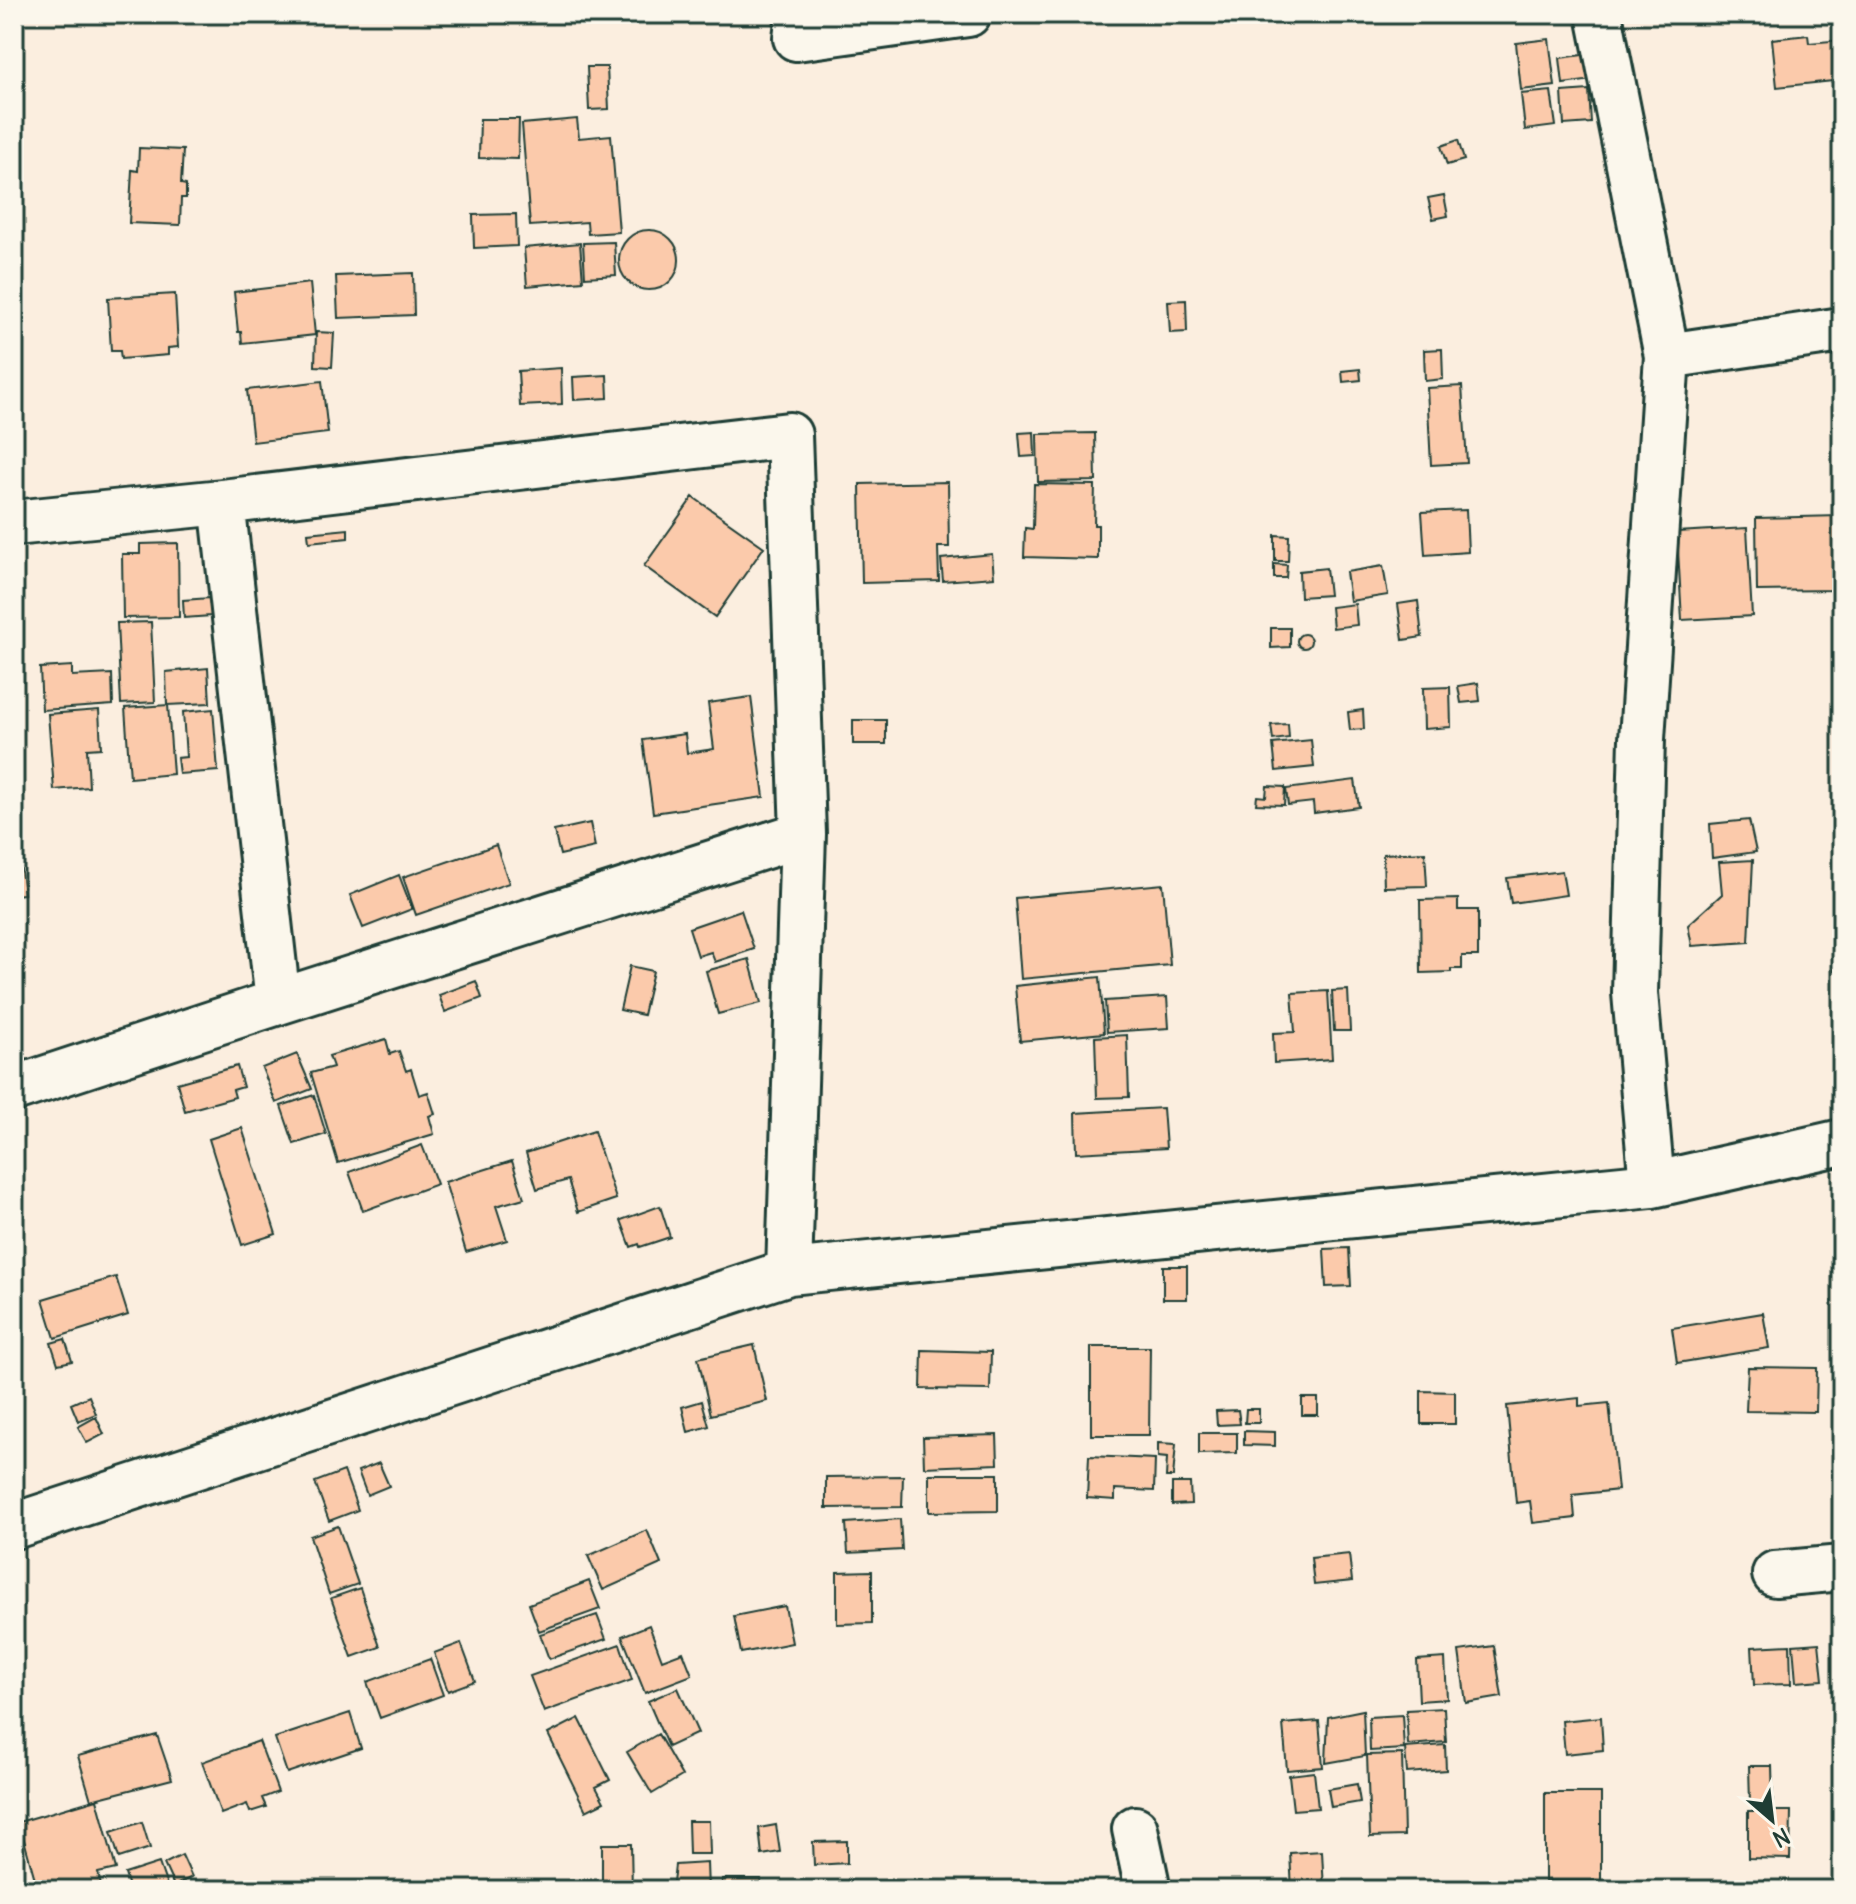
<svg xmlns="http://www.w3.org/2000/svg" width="1856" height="1904" font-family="Delius,sans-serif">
	<rect width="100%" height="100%" fill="#fbeedf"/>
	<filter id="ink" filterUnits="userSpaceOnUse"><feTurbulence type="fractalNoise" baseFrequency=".0125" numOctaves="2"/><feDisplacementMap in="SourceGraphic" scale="16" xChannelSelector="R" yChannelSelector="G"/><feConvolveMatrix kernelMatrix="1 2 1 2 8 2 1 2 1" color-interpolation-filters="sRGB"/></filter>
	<g filter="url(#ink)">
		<path fill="#fbcaab" stroke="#1f3d34" stroke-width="2" d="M1808,35L1809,43L1842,40V80L1777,87L1772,39Z
			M1549,39L1555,86L1521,90L1516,43Z
			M1590,54L1593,80L1563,84L1560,58Z
			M587,67H607L609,109L589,110Z
			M1589,90L1591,123L1564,125L1562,92Z
			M1551,91L1556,126L1525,130L1521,94Z
			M480,119H519L518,159L479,158Z
			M577,119L579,138L611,135L619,232L588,234L587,222L530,226L522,124Z
			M1458,140L1464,160L1447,165L1441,146Z
			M139,148L183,150L181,184L186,185V198H181L180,225L129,223L132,170L138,171Z
			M1444,195L1448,216L1433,219L1428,198Z
			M516,214L517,246L474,248L473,215Z
			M619 260a30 30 0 1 1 60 0a30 30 0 1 1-60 0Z
			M614,242L616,275L585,277L583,243Z
			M580,243L583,281L527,286L524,248Z
			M413,273L414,315L338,318L336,276Z
			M310,283L315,335L242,343L241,332H238L234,292Z
			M175,294L178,347L168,348V355L121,359L120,351H111L108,298Z
			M1186,300L1187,332L1170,333L1168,301Z
			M316,332L334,333L332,367L315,366Z
			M1442,349L1443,379L1425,381L1424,350Z
			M561,368L562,404L520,406L518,371Z
			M1360,369L1361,380L1343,382L1342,371Z
			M607,375L608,398L574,400L573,377Z
			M322,381L328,433L253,442L247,390Z
			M1462,386L1467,463L1431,465L1427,388Z
			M1034,432L1035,456L1021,457L1019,433Z
			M1095,433L1096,481L1038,482L1037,434Z
			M948,482L949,547H938L939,581L862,583L860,484Z
			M1034,484L1095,485L1094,525H1098V559L1024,557L1025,528L1033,529Z
			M693,497L764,547L715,617L644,566Z
			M1466,510L1468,552L1425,555L1422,512Z
			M1839,516L1841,590L1757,591L1756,518Z
			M1747,528L1752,616L1682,620L1677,532Z
			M348,529V538L309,542L308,533Z
			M1275,535L1289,536L1288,561H1275Z
			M178,543L179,617L123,618L122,554H140V544Z
			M992,554L994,577L943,581L941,559Z
			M1274,564L1287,565L1286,578H1274Z
			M1383,566L1388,595L1350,601L1346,572Z
			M1326,568L1329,595L1300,597L1299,571Z
			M210,598L211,616L184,618L183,600Z
			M1418,601L1422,637L1403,640L1398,604Z
			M1355,604L1357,625L1333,628L1331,607Z
			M151,622L155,702L121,704L117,623Z
			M1271,628H1290V647L1271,648Z
			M1297 641a7 7 0 1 1 14 0a7 7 0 1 1-14 0Z
			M72,666V676L112,674L113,705L42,710L40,668Z
			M208,668L210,703L167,705L166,672Z
			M1478,683L1480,701L1461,703L1458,686Z
			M1450,687L1451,727L1424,729L1423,688Z
			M751,697L764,797L653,813L643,740L685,734L687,753L714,749L708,703Z
			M168,705L173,774L130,778L125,708Z
			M213,709L218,771L179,774L177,758L186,757L183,712Z
			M99,710L101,748L87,749L89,787L54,790L48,714Z
			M1363,710L1364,729L1350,730L1348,712Z
			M853,720H886V744H853Z
			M1288,724L1289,738L1273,740L1271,725Z
			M1311,740L1314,767L1276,771L1273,744Z
			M1355,780L1359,807L1314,813L1313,802L1288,805L1286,789Z
			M1267,786L1285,787L1284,805L1256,804L1257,796L1266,797Z
			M1749,820L1756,852L1712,858L1710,824Z
			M590,823L595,847L560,855L554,831Z
			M496,845L509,883L416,915L403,877Z
			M14,846H18L24,894L14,895Z
			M1425,852L1427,886L1384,887L1383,854Z
			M1753,860L1749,942L1692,946L1688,925L1722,894L1719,862Z
			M1562,871L1566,895L1511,903L1507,878Z
			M399,875L412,909L363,928L350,895Z
			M1163,884L1170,965L1021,979L1015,898Z
			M1458,899V910H1478V956H1462V969H1451V972L1421,973L1420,900Z
			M741,910L754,949L715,962L711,952L698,956L689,928Z
			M1842,929V970L1834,971V930Z
			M749,959L761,1003L718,1014L706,971Z
			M630,966L653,971L643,1015L620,1010Z
			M1100,977L1104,1033L1020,1041L1015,986Z
			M476,981L482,998L445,1012L439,995Z
			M1348,990L1350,1031H1334L1332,991Z
			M1328,991L1332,1059L1274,1063L1273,1033L1295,1032L1292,993Z
			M1167,997L1169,1028L1107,1032L1105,1001Z
			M1127,1035L1129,1097L1097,1098L1095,1037Z
			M386,1039L390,1054L399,1051L406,1071L411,1069L419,1095L428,1092L435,1114L429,1116L434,1134L338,1163L311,1073L333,1067L329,1056Z
			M297,1054L312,1089L276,1103L262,1068Z
			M237,1066L243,1087L233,1090L235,1097L185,1111L177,1083Z
			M314,1095L326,1134L294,1144L281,1106Z
			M1163,1108L1166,1148L1076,1153L1075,1113Z
			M242,1128L276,1234L242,1245L209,1139Z
			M594,1131L616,1199L578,1212L568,1180L537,1189L526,1153Z
			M422,1145L437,1184L363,1211L349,1172Z
			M512,1161L524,1198L496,1206L507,1240L466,1252L445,1182Z
			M660,1206L670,1237L640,1247L639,1244L631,1247L621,1220Z
			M1349,1248L1351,1286L1326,1287L1324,1249Z
			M1163,1266H1187V1299H1163Z
			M116,1277L128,1315L55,1338L43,1299Z
			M1763,1313L1769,1348L1677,1363L1672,1328Z
			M65,1339L72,1361L58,1364L51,1343Z
			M754,1345L767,1401L711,1415L698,1358Z
			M1091,1347H1150L1149,1435H1091Z
			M922,1350L991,1352L990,1390L921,1389Z
			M1748,1367L1817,1368L1816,1412L1746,1411Z
			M1421,1391L1455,1392V1424H1421Z
			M89,1396L96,1414L78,1421L71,1404Z
			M1302,1398H1318V1415H1302Z
			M1579,1398V1406L1609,1403L1618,1490L1573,1495L1575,1518L1533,1523L1530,1501L1516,1503L1507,1406Z
			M702,1401L709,1426L688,1432L682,1407Z
			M1246,1409H1259V1423H1245Z
			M1238,1410L1240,1424L1217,1425L1216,1411Z
			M96,1417L104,1434L87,1443L78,1427Z
			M1244,1431L1275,1432V1446L1244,1445Z
			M1199,1433H1237V1453L1199,1454Z
			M997,1435L998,1464L924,1467L923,1437Z
			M1158,1443L1176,1444L1173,1477H1166L1167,1458L1158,1457Z
			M1089,1456L1155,1459L1154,1491L1115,1489V1500L1087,1498Z
			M379,1463L389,1486L367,1495L358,1471Z
			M344,1471L358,1510L329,1521L315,1482Z
			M929,1474H998V1511L929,1512Z
			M903,1476L902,1507L826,1508V1477Z
			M1172,1483H1190L1191,1504L1172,1505Z
			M900,1519L902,1550L848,1553L846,1523Z
			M338,1526L358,1584L329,1594L310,1536Z
			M647,1530L661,1564L603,1590L588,1556Z
			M1349,1554L1352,1581L1314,1585L1311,1558Z
			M872,1571V1623L837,1624V1572Z
			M589,1581L600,1609L539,1631L529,1604Z
			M360,1588L380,1647L352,1657L331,1598Z
			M785,1606L792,1643L741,1653L734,1616Z
			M597,1615L606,1639L549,1659L540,1634Z
			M649,1625L662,1660L683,1652L692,1675L645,1693L622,1636Z
			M461,1643L475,1681L448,1691L434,1653Z
			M1819,1643L1823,1680L1796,1682L1793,1645Z
			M620,1644L632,1680L544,1712L530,1676Z
			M1790,1645L1791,1684L1754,1685L1752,1647Z
			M1494,1646L1502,1697L1466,1703L1459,1651Z
			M1445,1658L1447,1699L1419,1701L1417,1660Z
			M430,1659L443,1695L380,1718L367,1682Z
			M678,1688L698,1733L668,1747L648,1701Z
			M1444,1708L1446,1742L1408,1745L1406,1710Z
			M1363,1710L1365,1756L1326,1763L1328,1717Z
			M350,1713L361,1748L287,1773L275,1738Z
			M1402,1715L1404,1749L1370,1751L1369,1717Z
			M1601,1717L1603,1750L1565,1754L1562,1721Z
			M579,1718L610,1780L596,1787L604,1802L586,1811L548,1734Z
			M1319,1721L1323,1767L1287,1770L1283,1724Z
			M658,1734L682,1776L652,1794L627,1752Z
			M157,1735L172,1779L91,1800L78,1756Z
			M259,1741L278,1792L262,1798L266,1807L250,1812L247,1804L221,1814L202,1762Z
			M1445,1745L1446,1770L1407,1773L1405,1748Z
			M1402,1754L1404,1836L1370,1837L1367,1755Z
			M1749,1766H1772L1773,1803H1750Z
			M1314,1772L1318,1808L1293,1810L1289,1775Z
			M1357,1784L1360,1802L1331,1807L1328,1789Z
			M1545,1793H1601V1881H1545Z
			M97,1799L116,1869L98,1873L102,1890H60L59,1885L38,1890L19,1822Z
			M1748,1811H1791L1790,1859L1748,1858Z
			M688,1821H709L710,1854H689Z
			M142,1822L150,1848L119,1858L111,1832Z
			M776,1825L780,1852L762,1855L759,1828Z
			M847,1841V1863L814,1865L813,1842Z
			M602,1844H631L632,1890H602Z
			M1322,1851L1324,1890H1292L1290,1853Z
			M182,1855L192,1877L174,1886L164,1864Z
			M159,1863L167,1886L157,1890H130L125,1874Z
			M707,1863L708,1890H672L675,1865Z
			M722,1879H761L760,1890H722Z"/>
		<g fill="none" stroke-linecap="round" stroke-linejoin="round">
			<g stroke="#1f3d34" stroke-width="50">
				<path id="minor" d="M799,14L796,38L968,14
					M1599,14L1667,356L1642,739L1635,993L1652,1185
					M1667,356L1842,330
					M14,523L222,502L789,435L803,834L278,1002L222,502
					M14,1089L278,1002
					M789,1272L803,834
					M14,1526L789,1272L1652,1185L1842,1142
					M1775,1574L1842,1568
					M1135,1829L1148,1890"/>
			</g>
			<use href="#minor" stroke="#fbf7ec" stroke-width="44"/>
		</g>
	</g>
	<rect width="1856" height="1904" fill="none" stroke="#fbf7ec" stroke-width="48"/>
	<rect x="24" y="24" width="1808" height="1856" fill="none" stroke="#1f3d34" stroke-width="3" filter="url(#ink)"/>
	<g transform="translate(1772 1820) rotate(152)" stroke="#fbf7ec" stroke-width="6" paint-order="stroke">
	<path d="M0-6L14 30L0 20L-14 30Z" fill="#1f3d34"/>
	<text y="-12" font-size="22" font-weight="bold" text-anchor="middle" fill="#1f3d34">N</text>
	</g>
</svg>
